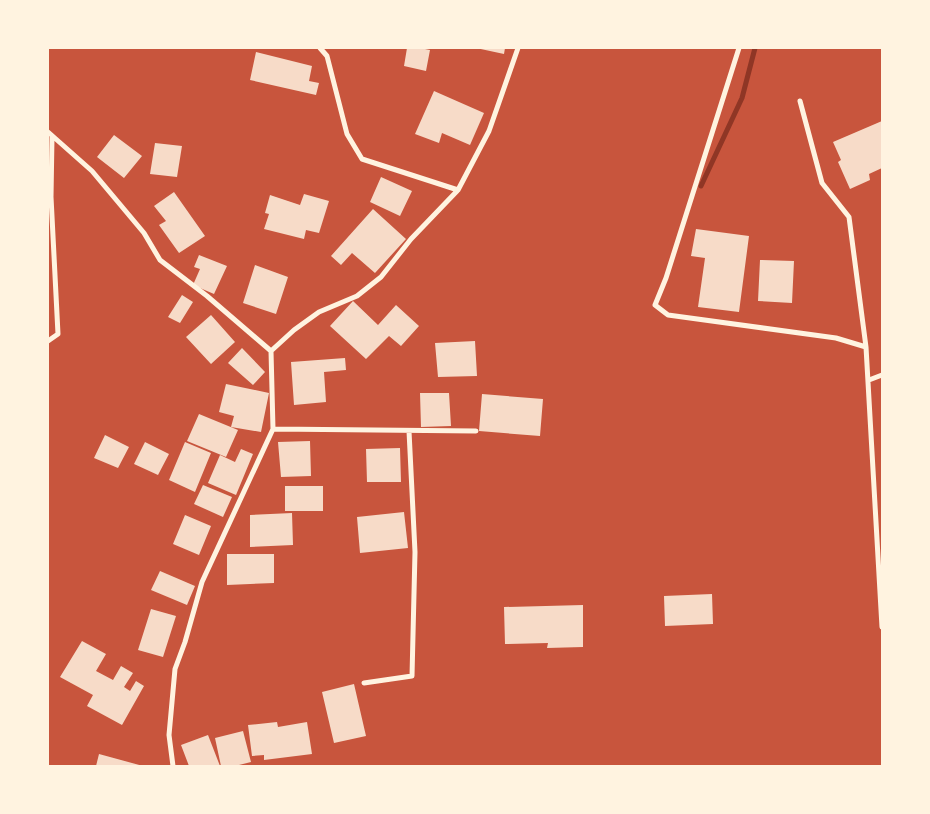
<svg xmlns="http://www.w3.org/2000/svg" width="930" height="814" font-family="'Exo 2',sans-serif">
	<rect width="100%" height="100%" fill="#c8553d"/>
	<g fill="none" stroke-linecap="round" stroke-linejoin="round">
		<path stroke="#8f3625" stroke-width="5" d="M701,186L742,98L755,48"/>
	</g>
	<path fill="#f7dbc8" d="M407,48H420L430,50L426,71L404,66Z
		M476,48H505L504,54Z
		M256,52L312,66L309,81L319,83L316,95L250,80Z
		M434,91L484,113L470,145L442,133L439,143L415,134Z
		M882,121V168L869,174L870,180L850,189L838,162L841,160L833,142Z
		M114,135L142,156L124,178L97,157Z
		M155,143L182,146L177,177L150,174Z
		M381,177L412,191L400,216L370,202Z
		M174,192L205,236L179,253L159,225L166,221L154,206Z
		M304,194L329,201L319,233L306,230L304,239L264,229L269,214L265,213L270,195L300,205Z
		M373,209L406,239L375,273L352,253L341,265L331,256Z
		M696,229L749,236L739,312L698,307L705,258L691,256Z
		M199,255L227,266L214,294L193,285L200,269L194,267Z
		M760,260L794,261L792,303L758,301Z
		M255,265L288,277L276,314L243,303Z
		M182,295L193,302L180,323L168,317Z
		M353,301L378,325L396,305L419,326L401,346L389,336L366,359L330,326Z
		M211,315L235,342L211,364L186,337Z
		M475,341L477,376L438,377L435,343Z
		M242,348L265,372L253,385L228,363Z
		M345,358L346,370L324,372L326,402L294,405L291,362Z
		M226,384L269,393L261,432L231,427L234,416L219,412Z
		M420,393H449L451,426L421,427Z
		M482,394L543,399L540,436L479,431Z
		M199,414L238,430L226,457L187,441Z
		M105,435L129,447L118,468L94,458Z
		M310,441L311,476L281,477L278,442Z
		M145,442L169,454L158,475L134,464Z
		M185,442L211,453L195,492L169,480Z
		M400,448L401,482H367L366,449Z
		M241,449L253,454L236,495L208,483L220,455L235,462Z
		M203,485L232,497L223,517L194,504Z
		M285,486H323V511H285Z
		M404,512L408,548L360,553L357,517Z
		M292,513L293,545L250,547V515Z
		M185,515L211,526L199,555L173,544Z
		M227,554H274V583L227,585Z
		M160,571L195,586L187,605L151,590Z
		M712,594L713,624L665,626L664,596Z
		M583,605V647L547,648L548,643L505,644L504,607Z
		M151,609L176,616L163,657L138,650Z
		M82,641L106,654L96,671L113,680L121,666L133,673L124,687L130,691L136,681L144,686L122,725L87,706L93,695L60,677Z
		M354,684L366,736L334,743L322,692Z
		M277,722L278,727L307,722L312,754L264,760V755L252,756L248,725Z
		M243,731L251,762L235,766H221L215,738Z
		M208,735L220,766H189L181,745Z
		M99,754L143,766H96Z"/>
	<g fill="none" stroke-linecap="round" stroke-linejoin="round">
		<path stroke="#fff3e0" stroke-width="5" d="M320,48L327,56L347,134L362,159L458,190
			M739,48L666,278L655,305L668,315L836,338L866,347L882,627
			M800,101L822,183L849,217L866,347
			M48,132L92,171L144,233L160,260L207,296L271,351
			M48,341L58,334L51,197L52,137
			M869,380L882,375
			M273,429L476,431
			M364,683L412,676L415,552L409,431
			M173,766L169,735L175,669L185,642L202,582L273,429L271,351L294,330L319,312L357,296L381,277L411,239L458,190L489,131L518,48"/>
	</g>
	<rect width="930" height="814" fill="none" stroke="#fff3e0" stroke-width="98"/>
</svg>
